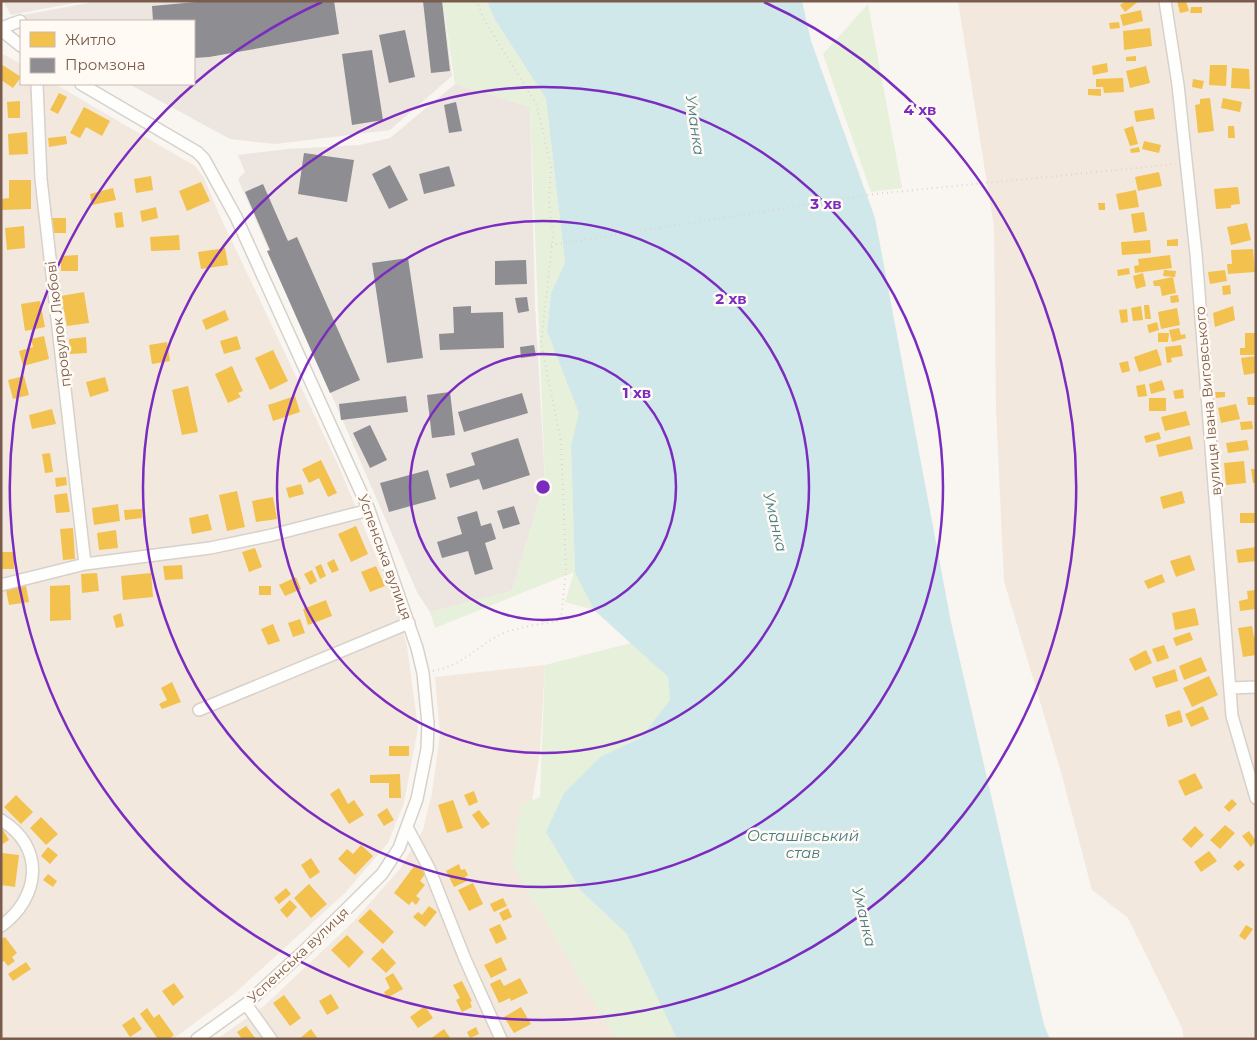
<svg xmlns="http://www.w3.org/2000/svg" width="1257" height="1040" font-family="Montserrat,sans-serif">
	<rect width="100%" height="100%" fill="#f9f5f0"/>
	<path fill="#f2e8de" d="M958,1H1256V1039H1184L1182,1028L1128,918L1092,890L1061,772L1004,581L996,409L994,227Z
		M1,53L21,64V84H55L195,166L204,178L219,214L339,467L393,597L407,646L418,728L404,803L388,843L345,893L234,994L173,1039H1Z
		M545,665L540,751L528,827L639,1039H217L264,1006L351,924L400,869L423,830L432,793L440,734L435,677Z"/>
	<path fill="#ede5e0" d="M3,1H85L11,15Z
		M99,1H443L452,76L390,130L275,144L230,139L129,84H194V21L21,22L12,17Z
		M455,84L530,107L535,305L545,481L512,591L430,612L417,592L238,179L245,172L238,155L288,149L360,145L390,138Z"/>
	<path fill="#e7f0db" d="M443,1H487L494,18L546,99L565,263L551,293L547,331L580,413L571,446L575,571L594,610L565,602L574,572L435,628L430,612L512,591L545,481L530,107L455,84Z
		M868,4L902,188L871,192L823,54Z
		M631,643L668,677L670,700L640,738L600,757L581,891L627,934L677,1039H616L512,864L521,805L540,797L545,665Z"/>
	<path fill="#d0e8ea" d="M487,1H802L811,41L875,218L951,622L1044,1025L1050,1039H677L627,934L581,891L546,832L564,793L600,757L640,738L670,700L668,677L594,610L575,572L571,446L579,413L547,331L551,293L565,263L546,99L494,18Z"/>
	<path fill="#f2c14e" d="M1126,1H1139L1125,12L1120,5Z
		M1177,1H1186L1189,11L1180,13Z
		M1191,7H1202V13H1190Z
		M1141,10L1143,21L1123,26L1120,15Z
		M1119,22L1120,28L1110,29L1109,23Z
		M1150,28L1152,46L1124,50L1123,31Z
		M1136,56V61H1126V57Z
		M1107,63L1108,72L1093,75L1092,66Z
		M1,64L21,77L13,88L1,80Z
		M1210,65H1227L1226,86L1209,85Z
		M1146,66L1150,83L1130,88L1126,71Z
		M1232,68L1249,69L1250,89L1231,88Z
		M1123,78L1124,92L1104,93L1103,87H1096V79Z
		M1193,79L1204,81L1202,89L1192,87Z
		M1088,89H1101V96L1088,95Z
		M59,93L67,97L58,114L50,110Z
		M1210,98L1214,131L1198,133L1195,105L1200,104V99Z
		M1223,98L1242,102L1240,112L1221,108Z
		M20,101V118H8L7,102Z
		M84,107L110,121L102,136L86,127L80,138L70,133Z
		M1153,108L1155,119L1136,122L1134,111Z
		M1133,126L1138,144L1130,146L1124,129Z
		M1228,126H1234L1235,138H1228Z
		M27,132L28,154L9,155L8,134Z
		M66,136L67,144L49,147L48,138Z
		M1144,141L1161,145L1159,153L1142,149Z
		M1139,147L1140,152L1131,153L1130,149Z
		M1159,172L1162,186L1138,191L1135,177Z
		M151,176L153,190L136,193L134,179Z
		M9,180H31V209L1,210V199L9,198Z
		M201,182L210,201L187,211L179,191Z
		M1238,187L1240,204L1231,205V208L1216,209L1214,189Z
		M113,188L116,200L92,205L90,194Z
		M1136,190L1139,207L1119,210L1116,194Z
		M1098,203H1105V210H1099Z
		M156,207L158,218L142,222L140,211Z
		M122,212L124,227L116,228L114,213Z
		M1144,212L1147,231L1134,233L1131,214Z
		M50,218H66V233H50Z
		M1247,223L1251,240L1231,245L1227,227Z
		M24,226L25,248L7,250L5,228Z
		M179,235L180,250L151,251L150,237Z
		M1178,239V246H1167V240Z
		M1150,240L1151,253L1122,255L1121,242Z
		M225,248L228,265L201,269L198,252Z
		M1253,249L1255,272L1228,274L1227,264H1232L1231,250Z
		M78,255V271H61V256Z
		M1170,255L1172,268L1135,273L1134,266L1139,265L1138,259Z
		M1129,268L1130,274L1118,276L1117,270Z
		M1164,270L1176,271L1175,277L1163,276Z
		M1225,270L1227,281L1210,284L1208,272Z
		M1143,273L1146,286L1136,289L1133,276Z
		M1173,277L1176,293L1162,296L1160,286H1154L1153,281Z
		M1230,285L1231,294L1223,295L1222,286Z
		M84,292L89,323L67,326L61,296Z
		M1178,295L1179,302L1171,303L1170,296Z
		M40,301L45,327L25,331L21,304Z
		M1144,305H1149L1151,319H1145Z
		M1141,306L1143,320L1133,321L1131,308Z
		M1233,306L1235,320L1215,327L1213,313Z
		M1177,308L1180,325L1161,329L1158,312Z
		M1127,309L1128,322L1121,323L1119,310Z
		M225,310L229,320L206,330L202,320Z
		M1157,322L1159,330L1149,333L1147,325Z
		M1179,328L1181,335L1185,334L1186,338L1172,342L1169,330Z
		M1158,333H1169L1168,342H1158Z
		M1245,333H1256V355H1240V348H1245Z
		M44,336L49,359L23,366L19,351L33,347L31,339Z
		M237,336L241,349L224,354L220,341Z
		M86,337L87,353L70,354L69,339Z
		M167,342L170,361L152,364L149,345Z
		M1181,345L1183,356L1171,358L1172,362L1167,363L1165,347Z
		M1157,349L1162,365L1139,372L1134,357Z
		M273,350L288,381L270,390L255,358Z
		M1256,356V373L1244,375L1241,358Z
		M1128,361L1130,371L1122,373L1119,363Z
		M232,366L243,391L238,393L241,397L228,403L215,374Z
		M24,376L29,395L13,399L8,380Z
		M105,377L109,391L90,397L86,382Z
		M1162,380L1165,390L1151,394L1149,384Z
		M1145,384L1147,396L1138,397L1136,386Z
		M188,386L198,432L182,435L172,390Z
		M1183,389L1184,398L1175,399L1173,391Z
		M1215,392H1225V397L1216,398Z
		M295,396L300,412L273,421L268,405Z
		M1247,397H1256V405H1248Z
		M1149,398H1166V411H1149Z
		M1236,404L1240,419L1221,423L1218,408Z
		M52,409L56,424L32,429L29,415Z
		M1186,411L1190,425L1165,431L1161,417Z
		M1252,421L1253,429L1241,430L1240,422Z
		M1159,432L1161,439L1146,443L1144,436Z
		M1190,436L1193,449L1159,457L1156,445Z
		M1247,440L1249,450L1228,453L1226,443Z
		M50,453L53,472L45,473L42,454Z
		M321,460L337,493L328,497L319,478L309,483L302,469Z
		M1244,461L1246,483L1226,485L1224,463Z
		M1251,469H1256V483H1253Z
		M66,477L67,485L56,487L55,478Z
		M301,484L304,494L289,498L286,488Z
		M237,491L245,527L227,531L219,495Z
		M1182,491L1185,503L1163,509L1160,497Z
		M67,493L70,512L56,513L54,495Z
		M273,497L277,519L256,522L252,501Z
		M118,504L120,521L94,525L92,508Z
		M142,509V518L125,520L124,510Z
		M1240,513H1256V523H1240Z
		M208,514L212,530L192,534L189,518Z
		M356,526L368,554L351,562L338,534Z
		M73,528L75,559L63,560L60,529Z
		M116,530L118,548L99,550L97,533Z
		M1256,547V561L1238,563L1236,550Z
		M255,548L262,567L249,572L242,552Z
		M1,552H14V569H1Z
		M1190,555L1195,570L1176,577L1170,561Z
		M334,559L339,570L332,573L327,563Z
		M321,564L326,576L320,579L315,567Z
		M182,565L183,579L165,580L163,566Z
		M376,566L385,586L370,592L361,572Z
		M312,570L317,581L310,585L304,574Z
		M97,573L99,591L82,593L81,574Z
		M151,573L153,597L123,600L121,576Z
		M1162,574L1165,582L1148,589L1144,581Z
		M296,577L301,589L285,596L279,585Z
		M70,585L71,620L50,621V586Z
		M26,586L29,602L9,605L6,590Z
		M259,586H271V595H259Z
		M1255,590L1256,609L1240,611L1239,601L1248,599L1247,591Z
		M326,600L332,616L308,625L303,609Z
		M1195,608L1199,625L1175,630L1172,613Z
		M121,613L124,626L116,628L113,616Z
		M300,619L305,633L293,637L288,623Z
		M273,624L280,641L268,645L261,629Z
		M1252,626L1254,637H1256V655L1243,657L1238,628Z
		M1190,632L1193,640L1176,646L1173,638Z
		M1164,645L1169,658L1157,662L1152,649Z
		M1146,650L1152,663L1135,671L1129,659Z
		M1201,657L1207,671L1184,680L1179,666Z
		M1175,669L1178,681L1156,688L1152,677Z
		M1209,676L1218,695L1192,707L1183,688Z
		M172,682L181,702L162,709L159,704L167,700L161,688Z
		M1203,706L1209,719L1191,727L1185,714Z
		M1180,710L1183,722L1168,727L1165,715Z
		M389,746H409V756H389Z
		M1195,773L1203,788L1185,796L1178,781Z
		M400,774L401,798H389V783H370V775Z
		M339,788L348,804L354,800L364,815L349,824L330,794Z
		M474,791L478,802L469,806L464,795Z
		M16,795L33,812L21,824L4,807Z
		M1232,799L1237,804L1229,812L1224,807Z
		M453,800L463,828L447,833L438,805Z
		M387,808L394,820L384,826L377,815Z
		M479,810L490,824L482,829L472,815Z
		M41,817L58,834L46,845L30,828Z
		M1225,825L1235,833L1220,849L1210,840Z
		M1195,826L1204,835L1191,848L1182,839Z
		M3,830L9,840L1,845V831Z
		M1249,831L1256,841L1251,847L1242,836Z
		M361,845L373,856L355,875L338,859L347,849L353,854Z
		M48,847L58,855L50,864L41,856Z
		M1209,851L1217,861L1201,872L1194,862Z
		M2,853L19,855L15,887L1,885Z
		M311,858L320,872L310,879L301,865Z
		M1240,860L1245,865L1238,871L1233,866Z
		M459,864L461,870L465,869L468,875L465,877L467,881L454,887L446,871Z
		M415,865L426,873L420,881L425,885L416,896L420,899L416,905L412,901L409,905L394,893Z
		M48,874L57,881L53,887L43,880Z
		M473,883L483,904L469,911L458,890Z
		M309,884L327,904L311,918L294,898Z
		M286,888L291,894L279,904L274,898Z
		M503,898L507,906L494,912L490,904Z
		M290,900L297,907L287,918L280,910Z
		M429,906L437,912L425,927L413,917L418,912L422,915Z
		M508,908L512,917L503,921L499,913Z
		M370,909L394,932L383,944L358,921Z
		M500,924L507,939L496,944L489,929Z
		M1246,925L1253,929L1245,940L1239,936Z
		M347,935L364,952L349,968L331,950Z
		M5,937L17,953L12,957L15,961L8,966L4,961L1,963V939Z
		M382,948L396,963L386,973L371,959Z
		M501,957L507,970L491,978L484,965Z
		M26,962L31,969L13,981L8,974Z
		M393,973L403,989L387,998L384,992L390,988L385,978Z
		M520,978L528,993L511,1001L510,998L499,1003L490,984L500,979L504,986Z
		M462,981L472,1001L470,1002L472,1007L462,1012L456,1000L460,998L453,985Z
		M174,983L184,997L173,1006L162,991Z
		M331,994L339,1008L327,1015L319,1001Z
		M284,995L301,1018L290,1026L273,1003Z
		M425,1006L433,1018L418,1028L410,1017Z
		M521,1007L531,1024L514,1033L504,1017Z
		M147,1008L154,1018L159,1014L174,1035L169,1039H158L140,1014Z
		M134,1017L142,1029L130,1037L122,1025Z
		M246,1026L256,1039H242L237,1032Z
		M476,1027L479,1034L470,1038L467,1032Z
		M311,1029L318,1039H299Z
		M444,1029L451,1039H430Z"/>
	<path fill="#8d8d92" d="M207,1H334L339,34L209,57L194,58V21H153L152,6Z
		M423,1H442L450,71L431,73Z
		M405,30L415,77L389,83L379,35Z
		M372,50L383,120L352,125L342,54Z
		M456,102L462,131L449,133L444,105Z
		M304,153L354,160L347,202L298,194Z
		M390,165L408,200L389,209L372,174Z
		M449,166L455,186L424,194L419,174Z
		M263,184L288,241L297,237L360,380L330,393L267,251L270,250L245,192Z
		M408,258L423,358L387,363L372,263Z
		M526,260L527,284L495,285V261Z
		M527,297L529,311L518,313L515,298Z
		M471,306V313L503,312L504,348L440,350L439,334L454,333L453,307Z
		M534,345L536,356L521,358L520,347Z
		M450,392L455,435L432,438L427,395Z
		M522,393L528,413L464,432L458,412Z
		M406,396L408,412L341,420L339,404Z
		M370,425L387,460L370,468L353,433Z
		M518,438L530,475L483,490L479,479L450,488L446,474L475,465L471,453Z
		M428,470L436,499L389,512L380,483Z
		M514,506L520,524L503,529L497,511Z
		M477,511L481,526L491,523L496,539L485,543L493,569L475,575L468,551L442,558L437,542L462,534L457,517Z"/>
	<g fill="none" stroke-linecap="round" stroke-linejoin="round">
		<g stroke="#d7d1cb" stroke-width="14">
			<path id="minor" d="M1165,1L1178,85L1196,254L1232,716L1256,798
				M1,28L20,21
				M1,30L21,46
				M81,84L197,152L204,159L236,217L369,510L417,648L423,673L428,724L427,749L417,799L399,848L382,874L304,951L246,1004L197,1039
				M85,564L210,548L272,535L369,510
				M1,585L85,564L41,179L37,84
				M1230,688L1256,687
				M199,710L409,623
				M1,820C46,847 40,898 1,926
				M408,829L429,868L465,959L501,1039
				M246,1004L271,1039"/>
		</g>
		<path stroke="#dcd5d0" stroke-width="2" stroke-dasharray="1 4" stroke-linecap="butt" d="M551,245L874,194L1176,164
			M433,671C467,664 475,646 504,633C522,626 543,624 561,620L566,569L561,441L541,343L553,237L549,201L551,168L537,105L483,18L477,1"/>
		<use href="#minor" stroke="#fefefd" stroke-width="11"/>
	</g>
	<g fill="none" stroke="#7b2cbf" stroke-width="2.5">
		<circle cx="543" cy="487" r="133"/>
		<circle cx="543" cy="487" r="266"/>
		<circle cx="543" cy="487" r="400"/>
		<path d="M764 2A533 533 0 1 1 322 2"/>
	</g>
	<g text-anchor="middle" stroke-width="5" stroke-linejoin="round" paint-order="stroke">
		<g font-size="14" fill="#7a5c4d" stroke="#fffaf3">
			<text transform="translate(58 324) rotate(-97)" y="5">провулок Любові</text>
			<text transform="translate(1208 401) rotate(-95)" y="5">вулиця Івана Виговського</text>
			<text transform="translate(385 557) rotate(70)" y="5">Успенська вулиця</text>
			<text transform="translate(298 955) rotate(-43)" y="5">Успенська вулиця</text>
		</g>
		<g font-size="15" font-style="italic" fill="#437c86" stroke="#fffaf3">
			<text transform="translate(695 125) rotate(82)" y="5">Уманка</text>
			<text transform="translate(775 522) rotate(77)" y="5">Уманка</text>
			<text x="803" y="841">Осташівський<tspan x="803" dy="17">став</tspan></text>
			<text transform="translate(864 917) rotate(77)" y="5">Уманка</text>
		</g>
	</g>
	<circle cx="543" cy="487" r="8" fill="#7b2cbf" stroke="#fffaf3" stroke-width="2.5"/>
	<g font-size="15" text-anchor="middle" font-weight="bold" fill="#7b2cbf" stroke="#fffaf3" stroke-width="5" stroke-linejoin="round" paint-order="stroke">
		<text x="920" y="115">4 хв</text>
		<text x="826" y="209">3 хв</text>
		<text x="731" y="304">2 хв</text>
		<text x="637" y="398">1 хв</text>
	</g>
	<rect width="1257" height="1040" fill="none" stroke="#7a5c4d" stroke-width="5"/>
	<rect x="20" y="20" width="175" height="65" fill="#fffaf3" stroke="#cabbb1"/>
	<rect x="30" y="32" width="25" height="15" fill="#f2c14e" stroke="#cabbb1"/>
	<text x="65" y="45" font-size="15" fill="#7a5c4d">Житло</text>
	<rect x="30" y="58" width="25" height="15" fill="#8d8d92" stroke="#cabbb1"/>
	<text x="65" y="70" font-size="15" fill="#7a5c4d">Промзона</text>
</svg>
